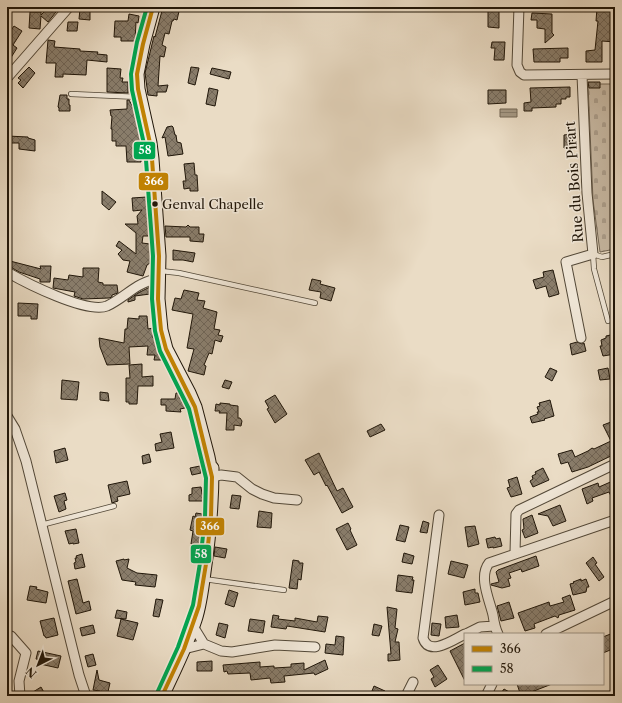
<svg xmlns="http://www.w3.org/2000/svg" width="622" height="703" font-family="'Libre Caslon Text',serif">
	<defs>
		<pattern id="cemetery-stones" width="16" height="16" patternUnits="userSpaceOnUse"><rect width="16" height="16" fill="#c8baa5"/><path d="M2 7V4a2 2 0 0 1 4 0v3zM10 15v-3a2 2 0 0 1 4 0v3z" fill="#ac9f8d"/></pattern>
		<pattern id="water-rules" width="6" height="5" patternUnits="userSpaceOnUse"><rect width="6" height="5" fill="#a59985"/><path d="M0 2.5h6" fill="none" stroke="#867c6b"/></pattern>
		<pattern id="building-cross-hatch" width="8" height="8" patternUnits="userSpaceOnUse"><rect width="8" height="8" fill="#897d6b"/><path d="M0 0l8 8M0 8l8-8" fill="none" stroke="#706556"/></pattern>
	</defs>
	<rect width="100%" height="100%" fill="#eadcc5"/>
	<filter id="stains"><feTurbulence type="fractalNoise" baseFrequency=".005" numOctaves="4"/><feColorMatrix values="0 0 0 0 .2 0 0 0 0 .09 0 0 0 0 .02 0 0 0 .5 -.17"/></filter>
	<radialGradient id="worn" r=".72"><stop offset=".6" stop-color="#630" stop-opacity="0"/><stop offset="1" stop-color="#630" stop-opacity=".3"/></radialGradient>
	<path fill="url(#cemetery-stones)" stroke="#746857" d="M588,84H615V249L600,252L593,200Z"/>
	<path fill="url(#water-rules)" stroke="#706553" d="M500,109H517V117H500Z"/>
	<path fill="url(#building-cross-hatch)" stroke="#201609" d="M49,7H60L48,22L41,16L40,29L29,28L30,12H41V15Z
		M163,7H180L177,20L174,19L173,21H172L169,34L165,33L162,45L166,47L164,57L160,56L158,86L168,85L166,92H157V96L148,95L145,73L154,36L155,37Z
		M597,8L615,9V42L602,41V62H586V51L595,50L598,21H596Z
		M80,9L90,10V20L79,19Z
		M488,10H499V28L488,27Z
		M532,13L552,14V33L554,35L545,43V29L537,28V20H531Z
		M129,14L139,16L138,23L136,22L135,41H121V37H114L115,21H128Z
		M68,22H78L77,31H67Z
		M14,26L22,31L13,45L17,48L7,64V36Z
		M48,40L55,41L54,47L80,49V51L98,52L97,54L107,55V62L87,60L86,75L63,74V77H55L56,63H46Z
		M492,42H505L504,60H494L495,48H491Z
		M568,48V58H560V62H534L533,49Z
		M29,67L35,73L23,88L18,83L21,80L18,78Z
		M191,67L199,68L195,85L188,83Z
		M107,68L121,69L120,78H123L122,82H128V93L107,92Z
		M212,68L231,72L229,79L210,74Z
		M588,82H600V88H589Z
		M570,87V97H566V99H561V104H556V107L532,108V111H524V103L531,102L530,88Z
		M209,88L218,90L215,106L206,104Z
		M488,90H506V103L488,104Z
		M60,95H67V99H69V105H70V111H59V108L58,107Z
		M127,100H129L134,109L140,134L141,141H140L141,162H127L126,146H116V141H112V129H111L112,116H111L110,110L127,109Z
		M172,126L173,127L175,135H176L177,142L181,143L183,154L168,156L165,137L162,138L167,127Z
		M572,134L573,148H564V135Z
		M7,136L28,137V138L35,140V151L19,149V143H7Z
		M194,163L195,175H197L198,191H190V188L184,189L183,181H186L184,164Z
		M102,191L116,202L109,210L102,204Z
		M147,197L150,236H143L142,243L150,244L151,254L150,263L147,265L143,276L127,272L130,261L123,260L118,254L122,250L116,246L119,241L136,254V233L125,224H138L137,216L142,210L133,211L132,198Z
		M188,225L190,227H199V234H204L203,242L190,241V237H166L165,226L186,227Z
		M173,250L195,253L193,262L183,260H173Z
		M10,261L41,269L40,266H51L50,282H40V279L19,272L9,266Z
		M83,268H99L98,282L103,283V285H117L118,293L112,295V297L109,298L83,299L74,296L75,292L53,288L54,278L68,280L69,275L83,277Z
		M553,270L559,294L549,297L546,286L536,289L533,280L544,277L543,272Z
		M312,279L321,281L320,284L335,288L331,301L320,298L321,292L309,290Z
		M150,287V294L135,296V300L128,302V300L138,293Z
		M184,290L199,293L197,300L205,301L203,308L217,312L214,329L220,330L218,335L223,336L221,342L215,340L212,354L209,353L204,365L206,366L204,375L188,371L194,349L187,348L193,314L172,310L175,298L181,299Z
		M18,303L38,304L37,319H31V316H18Z
		M139,316H147L148,329L153,328V338H155L161,357V360H154L155,355H147L148,346L129,347L130,364L107,365L100,347L99,338L124,343L125,329H127L128,318L139,319Z
		M615,334V354L603,356L600,346H602L601,340L606,338V336Z
		M577,342L582,344L584,343L586,351L572,355L570,344Z
		M142,364V377L153,376V386H138L137,404H129V402H126V378H130L129,365Z
		M550,368L557,371L552,381L545,377Z
		M608,368L610,379L600,380L598,370Z
		M62,380L79,382L77,400L61,399Z
		M225,380L232,382L229,389L222,387Z
		M100,392L108,393L109,401L100,400Z
		M176,393H179L180,399L183,398L185,405V408L180,409L181,412L166,411V405H161V399H175Z
		M275,395L287,414L275,423L267,409L269,408L265,401Z
		M550,400L554,416L544,419L545,420L532,423L530,417L538,414L537,412H539L537,407L540,406L539,403Z
		M220,403L230,404V405L238,406V418H240L242,421L241,426L234,425V430H226L227,413H219L220,411H215L216,404L220,405Z
		M611,422L613,426L615,425V454L588,467L572,472L568,462L561,464L558,454L572,450L575,457L588,451L592,448L594,449L611,441L603,425Z
		M381,424L385,430L370,437L367,431Z
		M171,432L174,448L156,451L155,444L162,442L160,434Z
		M65,448L68,460L56,463L54,451Z
		M319,453L337,491L343,488L353,507L342,513L327,485L326,486L319,472L314,475L305,460Z
		M149,454L151,462L143,464L142,456Z
		M200,466L201,473L192,475L190,468Z
		M543,468L549,480L533,487L530,481L533,479L532,476L536,474L535,472Z
		M517,477L522,494L511,497L507,488L510,487L508,480Z
		M615,480V504L609,492L592,498L593,501L587,504L582,489L598,483L599,487Z
		M127,481L130,494L117,497L118,501L112,503L108,485Z
		M201,487L202,494H203V501H189V495L192,494V488Z
		M65,493L67,500L64,501L66,509L59,512L54,496Z
		M232,495L241,496L239,509L230,508Z
		M560,505L566,521L553,526L548,516L538,514Z
		M259,511L272,513L271,528L257,527Z
		M196,513L202,514L199,545L191,544L193,531L190,530L193,516L195,517Z
		M532,515L538,533L525,538L522,530L524,529L523,519Z
		M423,521L429,523L427,533L420,532Z
		M348,523L351,529L350,530L357,545L347,550L336,529Z
		M400,525L409,527L405,542L396,540Z
		M475,526L479,544L468,547L465,527Z
		M76,529L79,543L73,544V543L69,544L65,531Z
		M495,537L496,539L500,538L502,546L493,548V547L488,548L486,539Z
		M215,547L227,549L225,558L214,556Z
		M404,553L414,556L412,564L402,562Z
		M82,554L85,567L75,569L74,563L76,562L75,558H77L76,556Z
		M536,556L539,566L522,572L521,569L509,573L511,578L508,579L510,586L502,588L491,585V584L499,582L496,572L498,570Z
		M593,557L597,563L595,564L604,577L599,581L586,563Z
		M124,559V560L129,559L127,568L137,573L157,575L155,587L135,585L136,582L122,580L116,561Z
		M293,560L299,561V563H303L301,580L298,579L297,589L289,588Z
		M451,561L468,565L464,578L448,574Z
		M398,575L413,577L412,580H414L412,593L396,591Z
		M77,579L83,603L89,601L91,610L76,614L68,581Z
		M581,579V581L586,579L589,587H587L586,592L573,595L570,584L574,583L573,582Z
		M30,586L37,587L36,589L48,592L46,603L27,600Z
		M475,589V593H478L480,602L465,605L463,592Z
		M229,590L238,593L234,607L225,604Z
		M570,595L575,610L559,615L558,618L555,616L534,624L535,628L525,631L518,613L549,602L550,606L564,602L562,598Z
		M156,599L163,600L159,617L153,616Z
		M509,602L514,618L501,621L497,606Z
		M387,607L397,609L395,628L398,629L395,642H399L400,660L388,661V654H391Z
		M117,610L127,612L126,619L115,618Z
		M273,615L279,616L278,619L295,621V618L317,622L318,616L328,617L325,632L287,626L286,629L271,627Z
		M457,615L459,627L446,628L445,617Z
		M54,618L58,635L46,638L45,636H44L40,621Z
		M121,619L138,623L133,640L117,636Z
		M250,619L265,621L263,633L248,631Z
		M219,623L228,625L225,638L216,635Z
		M432,623L441,624L439,636L431,635Z
		M374,624L382,626L379,636L372,635Z
		M93,625L95,633L82,636L80,628Z
		M613,633L615,638V648L603,653V637Z
		M336,636L344,637L343,655L325,653L326,644L335,645Z
		M465,643V681L450,651Z
		M38,651L61,656L58,668L40,664L41,660L36,659Z
		M93,654L96,665L88,667L85,656Z
		M325,660L328,669L315,675L314,673L284,676L285,682L271,683L270,678L251,680L250,673L228,674L227,671L224,672L223,665L260,662V667L274,666V668L291,667V664L304,663V670Z
		M212,661V671H197V662Z
		M438,665L447,679L435,687L431,679L434,677L430,670Z
		M97,670L99,680L110,683L107,696H98L100,691L93,690Z
		M517,684H552L521,696Z
		M374,686L385,691L383,696H370Z
		M41,687L46,696H36L33,692Z
		M504,689L516,696H499Z"/>
	<g fill="none" stroke-linecap="round" stroke-linejoin="round">
		<g stroke="#524838" stroke-width="6">
			<path id="lane" d="M71,94L139,97
				M161,271L179,273L315,303
				M608,321L594,269L593,254L602,257L615,254
				M41,525L114,506
				M204,579L284,590"/>
		</g>
		<g stroke="#524838" stroke-width="11">
			<path id="street" d="M519,7L517,65L520,72L524,75L615,74
				M7,78L69,7
				M7,272C26,283 87,314 107,306C118,301 128,292 138,286C145,282 151,280 158,278
				M581,338L566,262L593,254L587,193L582,75
				M7,416L15,429L26,461L79,675L86,696
				M212,477L221,475L237,477L252,489L262,494L274,498L297,500
				M439,515L423,638C429,657 453,640 465,634
				M515,553L516,514L519,510L615,464
				M193,626L204,644
				M466,634L480,627L494,626
				M498,634C495,628 494,622 493,615C490,601 478,577 489,563L615,520
				M546,634L615,601
				M11,636L26,653L19,681L20,696
				M184,649L204,644L221,651L232,652L275,645L315,647
				M406,696L413,682
				M486,696L492,684"/>
		</g>
		<g stroke="#201609" stroke-width="15">
			<path id="secondary" d="M153,7L143,44L137,74L138,89L150,143L152,159L159,256L158,299L161,330L166,349L189,393L195,407L208,457L212,477
				M162,696C174,671 186,647 195,620C200,605 202,588 204,572C209,538 212,503 212,468"/>
		</g>
		<use href="#lane" stroke="#f1e8d9" stroke-width="4.5"/>
		<use href="#street" stroke="#f1e8d9" stroke-width="9"/>
		<use href="#secondary" stroke="#f1e8d9" stroke-width="13"/>
		<g stroke="#f1e8d9" stroke-width="7">
			<path id="bus-1" d="M153,7L143,44L137,74L138,89L150,143L152,159L159,256L158,299L161,330L166,349L195,407L212,477L211,517L206,564L199,606L184,649L162,696"/>
		</g>
		<g stroke="#f1e8d9" stroke-width="7">
			<path id="bus-2" d="M147,7L137,42L131,74L132,90L144,144L146,160L153,256L152,299L155,331L160,351L189,409L206,478L205,517L200,563L193,605L178,647L157,693"/>
		</g>
		<use href="#bus-1" stroke="#c18202" stroke-width="4"/>
		<use href="#bus-2" stroke="#00a651" stroke-width="4"/>
	</g>
	<circle fill="#201609" stroke="#f1e8d9" stroke-width="1.5" cx="155" cy="204" r="3.5"/>
	<g text-anchor="middle" stroke-width="3" stroke-linejoin="round" paint-order="stroke">
		<g font-size="13" fill="#201609" stroke="#f1e8d9" text-anchor="start">
			<text x="162" y="209">Genval Chapelle</text>
		</g>
		<g font-size="14" fill="#201609" stroke="#f1e8d9">
			<text transform="translate(574 182) rotate(-94)" y="5">Rue du Bois Pirart</text>
		</g>
	</g>
	<g stroke="#f1e8d9" stroke-width="1.5">
		<rect x="133" y="141" width="23" height="19" rx="4" fill="#00a651"/>
		<rect x="138" y="172" width="31" height="19" rx="4" fill="#c18202"/>
		<rect x="195" y="517" width="30" height="19" rx="4" fill="#c18202"/>
		<rect x="190" y="544" width="22" height="20" rx="4" fill="#00a651"/>
	</g>
	<g font-size="11" text-anchor="middle" font-weight="bold" fill="#fff">
		<text x="145" y="154">58</text>
		<text x="154" y="185">366</text>
		<text x="210" y="530">366</text>
		<text x="201" y="558">58</text>
	</g>
	<rect width="622" height="703" fill="none" stroke="#eadcc5" stroke-width="24"/>
	<rect x="8" y="8" width="606" height="687" fill="none" stroke="#201609" stroke-width="2"/>
	<rect x="12" y="12" width="598" height="679" fill="none" stroke="#201609"/>
	<rect x="464" y="633" width="140" height="52" fill="#f1e8d9" stroke="#9d9486"/>
	<rect x="472" y="646" width="20" height="6" fill="#c18202" stroke="#9d9486"/>
	<text x="500" y="653" font-size="12" fill="#201609">366</text>
	<rect x="472" y="666" width="20" height="6" fill="#00a651" stroke="#9d9486"/>
	<text x="500" y="673" font-size="12" fill="#201609">58</text>
	<g transform="translate(38 665) rotate(222)" stroke="#f1e8d9" stroke-width="3" paint-order="stroke">
	<path d="M0-3L7 15L0 10L-7 15Z" fill="#201609"/>
	<text y="-6" font-size="11" font-weight="bold" text-anchor="middle" fill="#201609">N</text>
	</g>
	<rect width="100%" height="100%" filter="url(#stains)"/>
	<rect width="100%" height="100%" fill="url(#worn)"/>
</svg>
